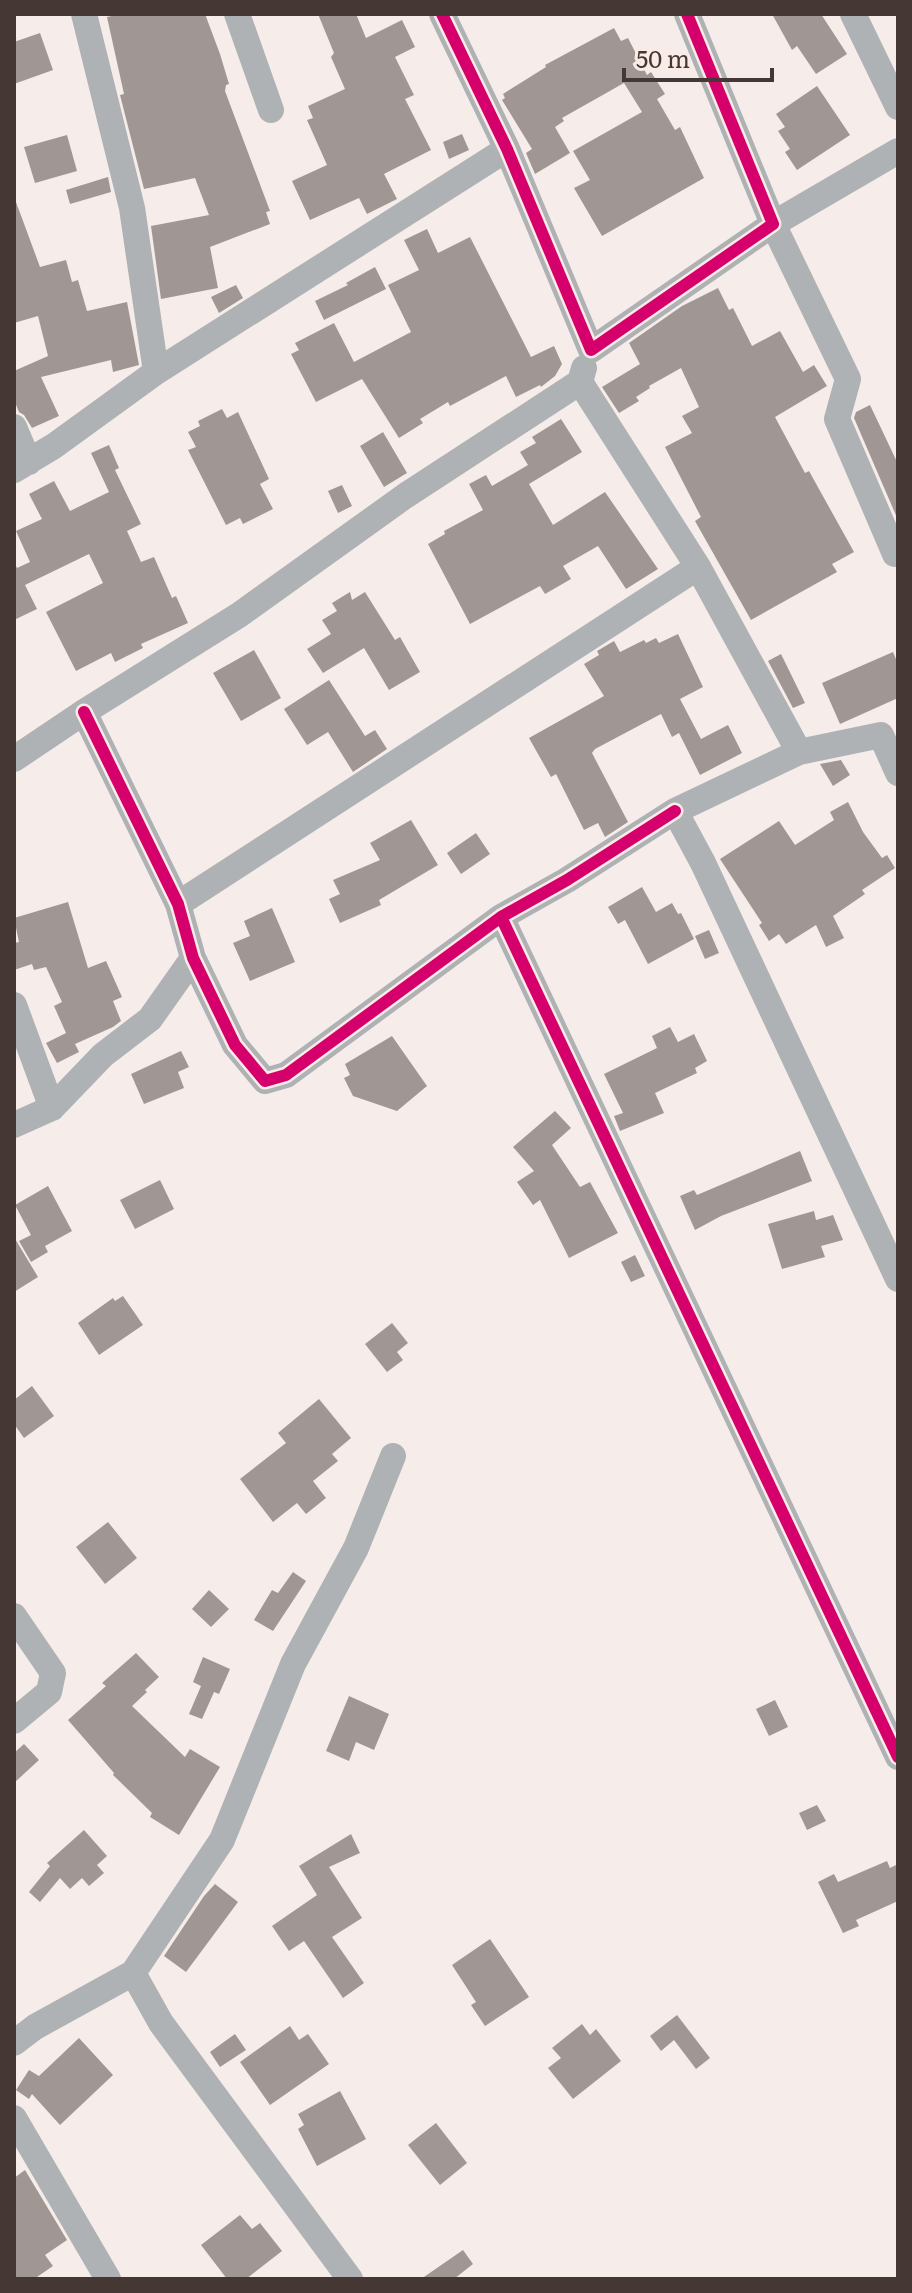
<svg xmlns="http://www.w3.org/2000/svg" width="912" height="2293" font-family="Literata,serif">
	<rect width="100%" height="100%" fill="#f6edea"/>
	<path fill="#a09794" d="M121,14H205L220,54L229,84L226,85L225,91L270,211L266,212L270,224L210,247L218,288L161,299L151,226L209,215L195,178L144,189L120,95L124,94L107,17Z
		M318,14H356L366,38L402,20L415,47L395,57L414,95L405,99L431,150L384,174L397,199L367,214L359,198L310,220L292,181L327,165L307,120L313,118L308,106L345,89L331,57L334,53Z
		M772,14H821L847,54L816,74L797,46L792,50Z
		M614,28L621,41L628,38L647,75L651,72L665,94L657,99L675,130L680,127L704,178L602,236L574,188L590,180L573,151L642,112L624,83L562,118L564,121L555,127L570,153L535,174L526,153L532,149L502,100L505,98L503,94L546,67L545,65Z
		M40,33L53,70L14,84V42Z
		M817,86L850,135L797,170L785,152L790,149L778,131L785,127L776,114Z
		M462,134L469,150L449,159L443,142Z
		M67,135L77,171L35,183L24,147Z
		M108,177L111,192L70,204L66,190Z
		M16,202L40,267L66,260L72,282L78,280L87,311L127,302L139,365L113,372L111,360L41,377L59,416L32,428L24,415L19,412L14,400V371L48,356L38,316L14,323Z
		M427,229L438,253L470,237L531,357L554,346L562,364L555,376L541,387L540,385L516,397L506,376L450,406L448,402L420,419L423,423L399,438L362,379L316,402L291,354L299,350L295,343L334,323L354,362L411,332L388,285L419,270L404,240Z
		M375,267L386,289L324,320L315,301L348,285L346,283Z
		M236,285L243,298L219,313L211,297Z
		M718,288L729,310L733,308L752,346L780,331L803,372L814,365L827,386L775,417L805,473L809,471L854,552L832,564L837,572L751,620L695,521L701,517L665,447L692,433L682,416L699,407L681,368L649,386L650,388L636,397L639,401L619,413L602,387L640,364L629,343L682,306Z
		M870,405L898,464V520L854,418L856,412Z
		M222,409L227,418L238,412L269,479L260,484L273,509L243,524L240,518L226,525L188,450L196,447L188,432L200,426L198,421Z
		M561,419L582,452L529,484L553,525L605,492L658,569L626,589L598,546L563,566L571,579L545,594L540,586L470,624L428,544L445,534L444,531L483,510L469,484L486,475L492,486L528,465L520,452L536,443L532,437Z
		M383,432L407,473L384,487L360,446Z
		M109,445L119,468L115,470L141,524L127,531L141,562L154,557L172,598L176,596L188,623L141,644L143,648L115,662L111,653L76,671L46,612L103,583L89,554L25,585L37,609L14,620V562L17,568L30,562L16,531L42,519L29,494L54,481L70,511L109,492L91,453Z
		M342,485L352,506L338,513L328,491Z
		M350,592L352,600L365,592L395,640L400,637L420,672L389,690L364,648L323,673L307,649L331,634L322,620L337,611L332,603Z
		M678,634L703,687L680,699L701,739L728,725L742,753L700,775L679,733L672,737L661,714L595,749L592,753L628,822L605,837L598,823L584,830L556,774L551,777L529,738L604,696L584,664L599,655L597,651L614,641L620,652L644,640L646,643L656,638L659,643Z
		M254,650L281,698L241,721L213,673Z
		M893,652L898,664V698L840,724L822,683Z
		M781,654L805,703L793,708L768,661Z
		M329,680L365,736L375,730L387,749L353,772L328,732L307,745L284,709Z
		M841,760L850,775L833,786L820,764Z
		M848,802L863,832L882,858L887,855L895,868L862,890L865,894L833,916L844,938L826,947L816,925L786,944L779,934L769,941L759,925L762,923L720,859L779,821L795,845L834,820L830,812Z
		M411,820L438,865L379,900L381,905L340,923L329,899L340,894L333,880L380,860L370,843Z
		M476,833L490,854L461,874L447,853Z
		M642,887L656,912L672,903L678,914L681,913L694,939L648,964L625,920L618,924L608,907Z
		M68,902L88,968L106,961L122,997L113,1001L121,1021L113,1027L75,1044L79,1052L57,1063L46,1043L66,1033L54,1006L62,1002L46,967L34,970L32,964L14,970V943L19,942L14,918Z
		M272,908L295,962L250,981L233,943L250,936L244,921Z
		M709,930L719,953L705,959L695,936Z
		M670,1027L678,1042L694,1034L707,1061L695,1068L697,1073L655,1093L664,1113L620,1131L614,1116L623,1113L604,1074L657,1048L652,1036Z
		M392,1036L427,1086L397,1111L353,1096L344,1078L350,1075L345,1064Z
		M181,1051L189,1067L178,1072L184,1088L144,1104L131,1074Z
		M555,1111L571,1128L552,1145L580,1187L590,1182L618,1233L569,1258L540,1200L533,1205L517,1182L534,1171L513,1147Z
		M800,1151L812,1181L721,1216L695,1230L680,1196L694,1190L697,1195Z
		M160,1180L174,1209L135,1229L120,1200Z
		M48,1186L72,1231L45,1246L48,1252L31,1262L19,1241L31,1235L15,1205Z
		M814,1211L816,1220L833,1215L843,1240L821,1246L825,1257L782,1269L768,1224Z
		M14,1237L38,1277L14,1292Z
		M635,1255L645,1276L631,1282L621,1262Z
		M123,1296L143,1325L99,1355L78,1323L113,1298L115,1301Z
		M392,1323L408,1343L397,1352L403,1360L387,1372L365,1344Z
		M32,1386L54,1416L24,1438L14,1424V1400Z
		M319,1399L351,1438L332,1454L338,1461L313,1481L326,1498L306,1514L297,1503L273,1522L240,1479L286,1443L278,1433Z
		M108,1522L137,1558L105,1584L76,1547Z
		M293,1572L306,1581L273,1631L254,1620L272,1590L278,1593Z
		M209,1590L229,1609L211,1627L192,1609Z
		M136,1653L159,1677L145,1690L147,1692L132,1706L185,1757L190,1749L220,1767L179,1835L150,1817L152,1813L113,1775L114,1773L68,1720L106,1686L102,1683Z
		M203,1657L230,1669L219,1694L214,1692L202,1719L189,1714L201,1686L193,1682Z
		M349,1696L389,1714L374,1750L356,1742L349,1761L326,1751Z
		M775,1700L788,1727L769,1736L756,1709Z
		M24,1744L39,1760L14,1783V1753Z
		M817,1805L826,1821L807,1830L799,1813Z
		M84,1830L107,1856L97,1865L104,1873L89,1886L82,1878L70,1889L60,1878L40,1902L29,1892L50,1866L47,1863Z
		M351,1834L360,1853L329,1867L362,1918L332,1937L364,1983L343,1998L304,1941L289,1951L272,1926L317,1895L299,1866Z
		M887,1861L890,1868L898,1864V1901L856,1920L859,1926L843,1933L818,1882L834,1874L838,1882Z
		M215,1884L238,1902L186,1972L164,1956L204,1896Z
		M490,1939L529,1997L485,2026L471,2005L476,2002L452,1965Z
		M677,2015L710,2058L696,2069L674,2040L661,2051L650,2036Z
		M582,2024L590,2035L596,2029L621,2061L573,2099L548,2068L561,2058L552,2048Z
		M290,2026L299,2040L308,2034L329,2064L270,2105L240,2062Z
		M235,2034L246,2050L220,2067L210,2052Z
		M79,2038L113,2075L60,2125L32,2094L29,2099L16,2090L29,2070L39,2076Z
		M340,2091L366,2139L317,2166L298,2129L304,2125L298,2114Z
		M436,2123L467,2163L440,2185L408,2145Z
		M25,2170L67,2240L45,2255L53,2266L34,2279H14V2178Z
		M240,2215L252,2229L260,2223L282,2251L246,2279H227L201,2245Z
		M463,2250L473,2264L454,2279H421Z"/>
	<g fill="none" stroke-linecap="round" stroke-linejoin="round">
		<path stroke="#afb2b4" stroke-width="26" d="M84,14L132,208L156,372
			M237,14L271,110
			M442,14L507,149L591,350L773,224L687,14
			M853,14L898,107
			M584,368L580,382L698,567L799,752
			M14,427L29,462
			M14,470L54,446L156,372L507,149
			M895,554L837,419L848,379L773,224L898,151
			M84,712L178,904L193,958L235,1045L265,1081L286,1075L501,917L567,880L675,811
			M14,759L84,712L239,615L405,496L580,382
			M898,773L881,735L799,752L675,811L703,863L898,1279
			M178,904L698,567
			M501,917L898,1757
			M14,1005L52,1108
			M14,1125L52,1108L103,1055L150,1019L193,958
			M14,1616L53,1673L49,1692L14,1721
			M133,1973L222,1840L293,1664L356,1548L393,1456
			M14,2043L35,2027L133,1973L161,2023L350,2279
			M14,2118L108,2279"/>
		<g stroke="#faebe6" stroke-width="17">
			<path id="cycleway" d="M442,14L507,149L591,350L773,224L687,14
				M84,712L178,904L193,958L235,1045L265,1081L286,1075L501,917L567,880L675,811
				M501,917L898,1757"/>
		</g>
		<use href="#cycleway" stroke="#d6006c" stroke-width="12"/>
	</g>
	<rect width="912" height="2293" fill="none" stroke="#453733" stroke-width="32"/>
	<path d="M624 68v12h148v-12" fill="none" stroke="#453733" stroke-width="4"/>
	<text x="636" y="68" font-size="24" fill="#453733" stroke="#faebe6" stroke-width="6" paint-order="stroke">50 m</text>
</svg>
